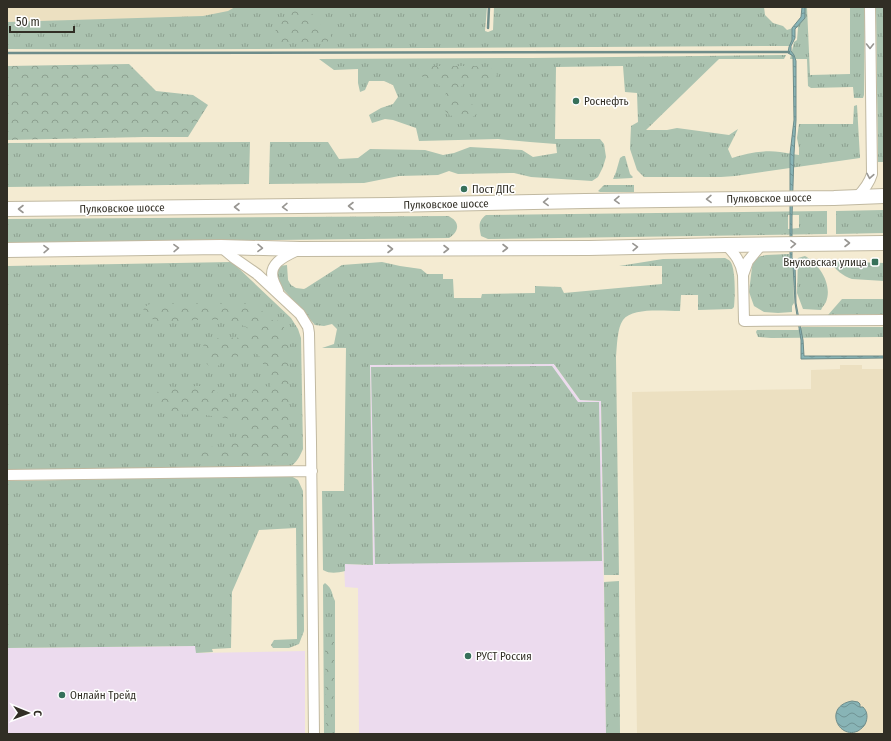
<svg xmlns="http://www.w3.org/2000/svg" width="891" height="741" font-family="'Fira Sans Condensed',sans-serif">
	<defs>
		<pattern id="grass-tufts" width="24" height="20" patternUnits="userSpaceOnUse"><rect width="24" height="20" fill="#abc3b0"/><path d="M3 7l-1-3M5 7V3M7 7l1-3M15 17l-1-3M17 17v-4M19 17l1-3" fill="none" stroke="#8c9f8f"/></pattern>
		<pattern id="forest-crowns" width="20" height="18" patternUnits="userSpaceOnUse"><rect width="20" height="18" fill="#abc3b0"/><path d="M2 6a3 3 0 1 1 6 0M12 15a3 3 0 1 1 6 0" fill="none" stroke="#8c9f8f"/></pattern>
		<pattern id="water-waves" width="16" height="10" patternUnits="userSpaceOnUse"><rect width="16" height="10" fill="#88b4b6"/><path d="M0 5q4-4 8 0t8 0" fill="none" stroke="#709394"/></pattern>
	</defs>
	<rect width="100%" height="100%" fill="#f4ebd2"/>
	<path fill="#ecdbee" d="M554,364L580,400L601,401L606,734H359L358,588L345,587L344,564L373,565L370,365Z
		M196,646V653L305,651V734H7V648Z"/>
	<path fill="#ece0c1" d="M7,7H283L7,39Z
		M840,365H862V369H884V734H637L632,392L811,389V370L840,369Z"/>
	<path fill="url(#grass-tufts)" fill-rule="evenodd" d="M60,7H143L63,8Z
		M235,7H487L485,31L488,32L493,30L494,7H764L765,15L773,23L783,26L787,30L793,28V40L790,46C529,47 268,50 7,49V22L203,16L228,11Z
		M803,7H807L810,75L850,74V7H865L864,95L863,98H854L853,87L811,88L808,86L807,59H790L794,42L797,40L798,28L796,25L803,18Z
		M876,7H884V162H878Z
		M786,55L784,59H719L646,130H667L677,128L729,135L738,129L728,149L732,158C747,153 764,150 780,152C787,153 792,154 799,155V148L797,138L799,124H853L854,106L857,105L860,158L735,176L721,177H644L637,170L630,149L631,126L638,122L637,93L625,92L623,66L556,67L555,139H600L604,144L606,157L603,167L598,177L592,181L531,177L514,173L458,174L449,171L438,175L399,176L364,183L269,184L270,142H328L339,159L358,158L370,149L425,150L443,155L454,153L470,147L522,150L533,157L557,153L556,144L530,142L498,139L419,141L416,128L393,120L385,119L372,123L369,115L381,108L393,104L398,97L393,85L384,81H369L365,90L360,92L358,83V69L334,70L319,59L531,58Z
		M250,142L249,184L7,187V143Z
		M623,156H625L630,174L633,177L632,178L613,179L616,172L620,158Z
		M604,185H634V192H600L598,191Z
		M884,210V233L836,234V211Z
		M827,211V234L488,239L481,236C479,226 478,221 486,215ZM788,215H799V228L788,229Z
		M448,216C460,221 460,231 449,238L7,243V219Z
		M789,254L790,260L793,261L794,303L792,306V312L778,313L764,312L754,306L749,292L752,267L753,260L758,257L766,255Z
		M805,256C819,264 833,284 826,302C825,304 822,307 821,310L803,309L797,293L798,258Z
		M725,258C727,259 729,260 730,261C736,268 735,298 734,307L732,309L698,310V295H681L680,311C665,311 632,307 623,320C617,328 617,347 616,357L619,575H604L601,401L580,400L554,364L370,365L373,565L345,564V571C337,573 330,574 323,570L322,491H344L346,348H322L334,344L337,329L332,324L324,326L315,325L276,281L274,275L279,266L287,265L288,280L291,285L296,288L304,289L306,288L342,265L382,262L400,266L421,269L427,274H443V279H453L454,298H481L482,294L535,293V286L561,287L564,293L662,284V266H619L663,259Z
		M830,261L884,263V281L852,279C843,276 835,270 830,261Z
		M232,262L291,318L298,329L301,338L303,449C300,456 297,462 291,466L7,471V266Z
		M842,299H884V314L828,315Z
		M802,327H884V337L771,338L758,337L756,332L757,330H798Z
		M552,366L578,402H599L602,561L375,564L371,367Z
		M291,476L298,480L303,491L304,631L299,644L289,648H273L271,645L274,640L297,639L296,528L259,530L232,592L231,648L212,649L213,652L196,653L195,646L7,648V481Z
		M619,581L620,734H606L604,582Z
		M325,583C333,589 331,593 335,601V734H324L323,585Z"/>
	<path fill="url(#forest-crowns)" d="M298,10C319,9 314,25 330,30L331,33V39L327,42H280L275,37C274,27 282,19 289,11Z
		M129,64L156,91L193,95L208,105L188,137H144L7,140V66Z
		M422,66H476L485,69L490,68L495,71L497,74L495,81L489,83L476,78H473L465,82L458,90L457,96L459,99L472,104L477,110C476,113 477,114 474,116C467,122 447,117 444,109L446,92C438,81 424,81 418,71L419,68Z
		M150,304H257L269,320H276L281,322L287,333L290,345L288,457L285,462L206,458L199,456V450C208,443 214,449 224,447C231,445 236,437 241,432L239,420L205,415L171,414L158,400L156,394L160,389L165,386L184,388L196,386H206L212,388L221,396L227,398L242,399L249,396L253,391V386L257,381L264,386L270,387L272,382L268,372L262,362L260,357L255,353L246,354L223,361L218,366L212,368C206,365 204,359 203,353C202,348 203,344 207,341C214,336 240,339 250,337L253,332C236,316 203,319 182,321C173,321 162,323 154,320C150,318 147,315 143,313L144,307Z
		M331,641L334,642V693L331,712V723L333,726L334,734H326L325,645Z"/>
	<path fill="url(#water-waves)" stroke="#6e8c8a" d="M802,7H805V18L795,29V38L791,46V51L794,55L796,61V120L794,154L792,217V258L795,264L796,303L803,340L804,356H884V358L801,359V340L795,303L793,264L790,258V154L794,120L793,56L788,53L789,47L792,40V28L801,17Z
		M852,701L858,702L860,704V707H863C867,711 868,716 866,722C865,726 861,729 858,731C838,740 823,706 852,701Z"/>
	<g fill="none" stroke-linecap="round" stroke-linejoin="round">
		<path stroke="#6e8c8a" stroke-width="2.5" d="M488,28L489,7
			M7,53L789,52"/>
		<g stroke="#c1b9a1" stroke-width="12">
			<path id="minor" d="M857,197C864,190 869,184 872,174L870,7
				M726,245C735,254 741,262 743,275L744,321L884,320
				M221,247L234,258L257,274L300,314L308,327L309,333L311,442L314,734
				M743,275L748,261L762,244
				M278,291C277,288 275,285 274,282C266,264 285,256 298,250
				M7,475L312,471"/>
		</g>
		<g stroke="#c1b9a1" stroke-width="16">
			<path id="highway" d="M7,209L389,205L585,201L834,198L884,196
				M7,250L221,247L300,249L589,248L726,245L884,243"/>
		</g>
		<use href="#minor" stroke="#fff" stroke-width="10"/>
		<use href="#highway" stroke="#fff" stroke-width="14"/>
	</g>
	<defs><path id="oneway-chevron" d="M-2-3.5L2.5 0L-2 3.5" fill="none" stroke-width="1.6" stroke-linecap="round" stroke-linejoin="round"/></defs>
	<g stroke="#989692">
		<use href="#oneway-chevron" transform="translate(870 46) rotate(90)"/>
		<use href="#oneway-chevron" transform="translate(870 176) rotate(100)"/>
		<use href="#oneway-chevron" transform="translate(709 199) rotate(179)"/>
		<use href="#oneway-chevron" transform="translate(617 200) rotate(179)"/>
		<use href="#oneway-chevron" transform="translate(546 202) rotate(178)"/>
		<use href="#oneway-chevron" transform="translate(351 206) rotate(180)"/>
		<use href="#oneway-chevron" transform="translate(237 207) rotate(180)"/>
		<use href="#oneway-chevron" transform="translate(285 207) rotate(179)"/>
		<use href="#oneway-chevron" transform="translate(21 209) rotate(180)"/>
		<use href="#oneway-chevron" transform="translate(847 243)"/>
		<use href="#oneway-chevron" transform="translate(793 244) rotate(-1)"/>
		<use href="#oneway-chevron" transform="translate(635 247) rotate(-2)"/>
		<use href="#oneway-chevron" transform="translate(176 248) rotate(-1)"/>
		<use href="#oneway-chevron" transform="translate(260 248) rotate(1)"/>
		<use href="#oneway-chevron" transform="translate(505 248)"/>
		<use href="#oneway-chevron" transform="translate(46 249) rotate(-1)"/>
		<use href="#oneway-chevron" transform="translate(390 249)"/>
		<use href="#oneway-chevron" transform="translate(446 249)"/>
	</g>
	<g fill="#36705a" stroke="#fff" stroke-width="1.5">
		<circle cx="576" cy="101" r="4"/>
		<circle cx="464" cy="189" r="4"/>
		<rect x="871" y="258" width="8" height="8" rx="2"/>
		<circle cx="468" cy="656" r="4"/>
		<circle cx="62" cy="695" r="4"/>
	</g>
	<g text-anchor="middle" stroke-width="3" stroke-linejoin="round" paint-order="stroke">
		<g font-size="11" fill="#312e25" stroke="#fff" text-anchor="start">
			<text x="584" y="105">Роснефть</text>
			<text x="472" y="193">Пост ДПС</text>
			<text x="867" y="266" text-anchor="end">Внуковская улица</text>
			<text x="476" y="660">РУСТ Россия</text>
			<text x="70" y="699">Онлайн Трейд</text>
		</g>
		<g font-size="11" fill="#312e25" stroke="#fff">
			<text transform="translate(769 198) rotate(-1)" y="4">Пулковское шоссе</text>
			<text transform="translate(446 204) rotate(-1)" y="4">Пулковское шоссе</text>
			<text transform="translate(122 208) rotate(-1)" y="4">Пулковское шоссе</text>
		</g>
	</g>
	<rect width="891" height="741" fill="none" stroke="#312e25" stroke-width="16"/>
	<g transform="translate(28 713) rotate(91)" stroke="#ffffff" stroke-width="3" paint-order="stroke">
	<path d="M0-3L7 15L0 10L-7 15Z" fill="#312e25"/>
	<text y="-6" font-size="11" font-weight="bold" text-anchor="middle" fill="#312e25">С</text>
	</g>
	<path d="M10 26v6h64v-6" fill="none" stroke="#312e25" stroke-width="2"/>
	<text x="16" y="26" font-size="12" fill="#312e25" stroke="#ffffff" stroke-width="3" paint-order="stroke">50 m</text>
</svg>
